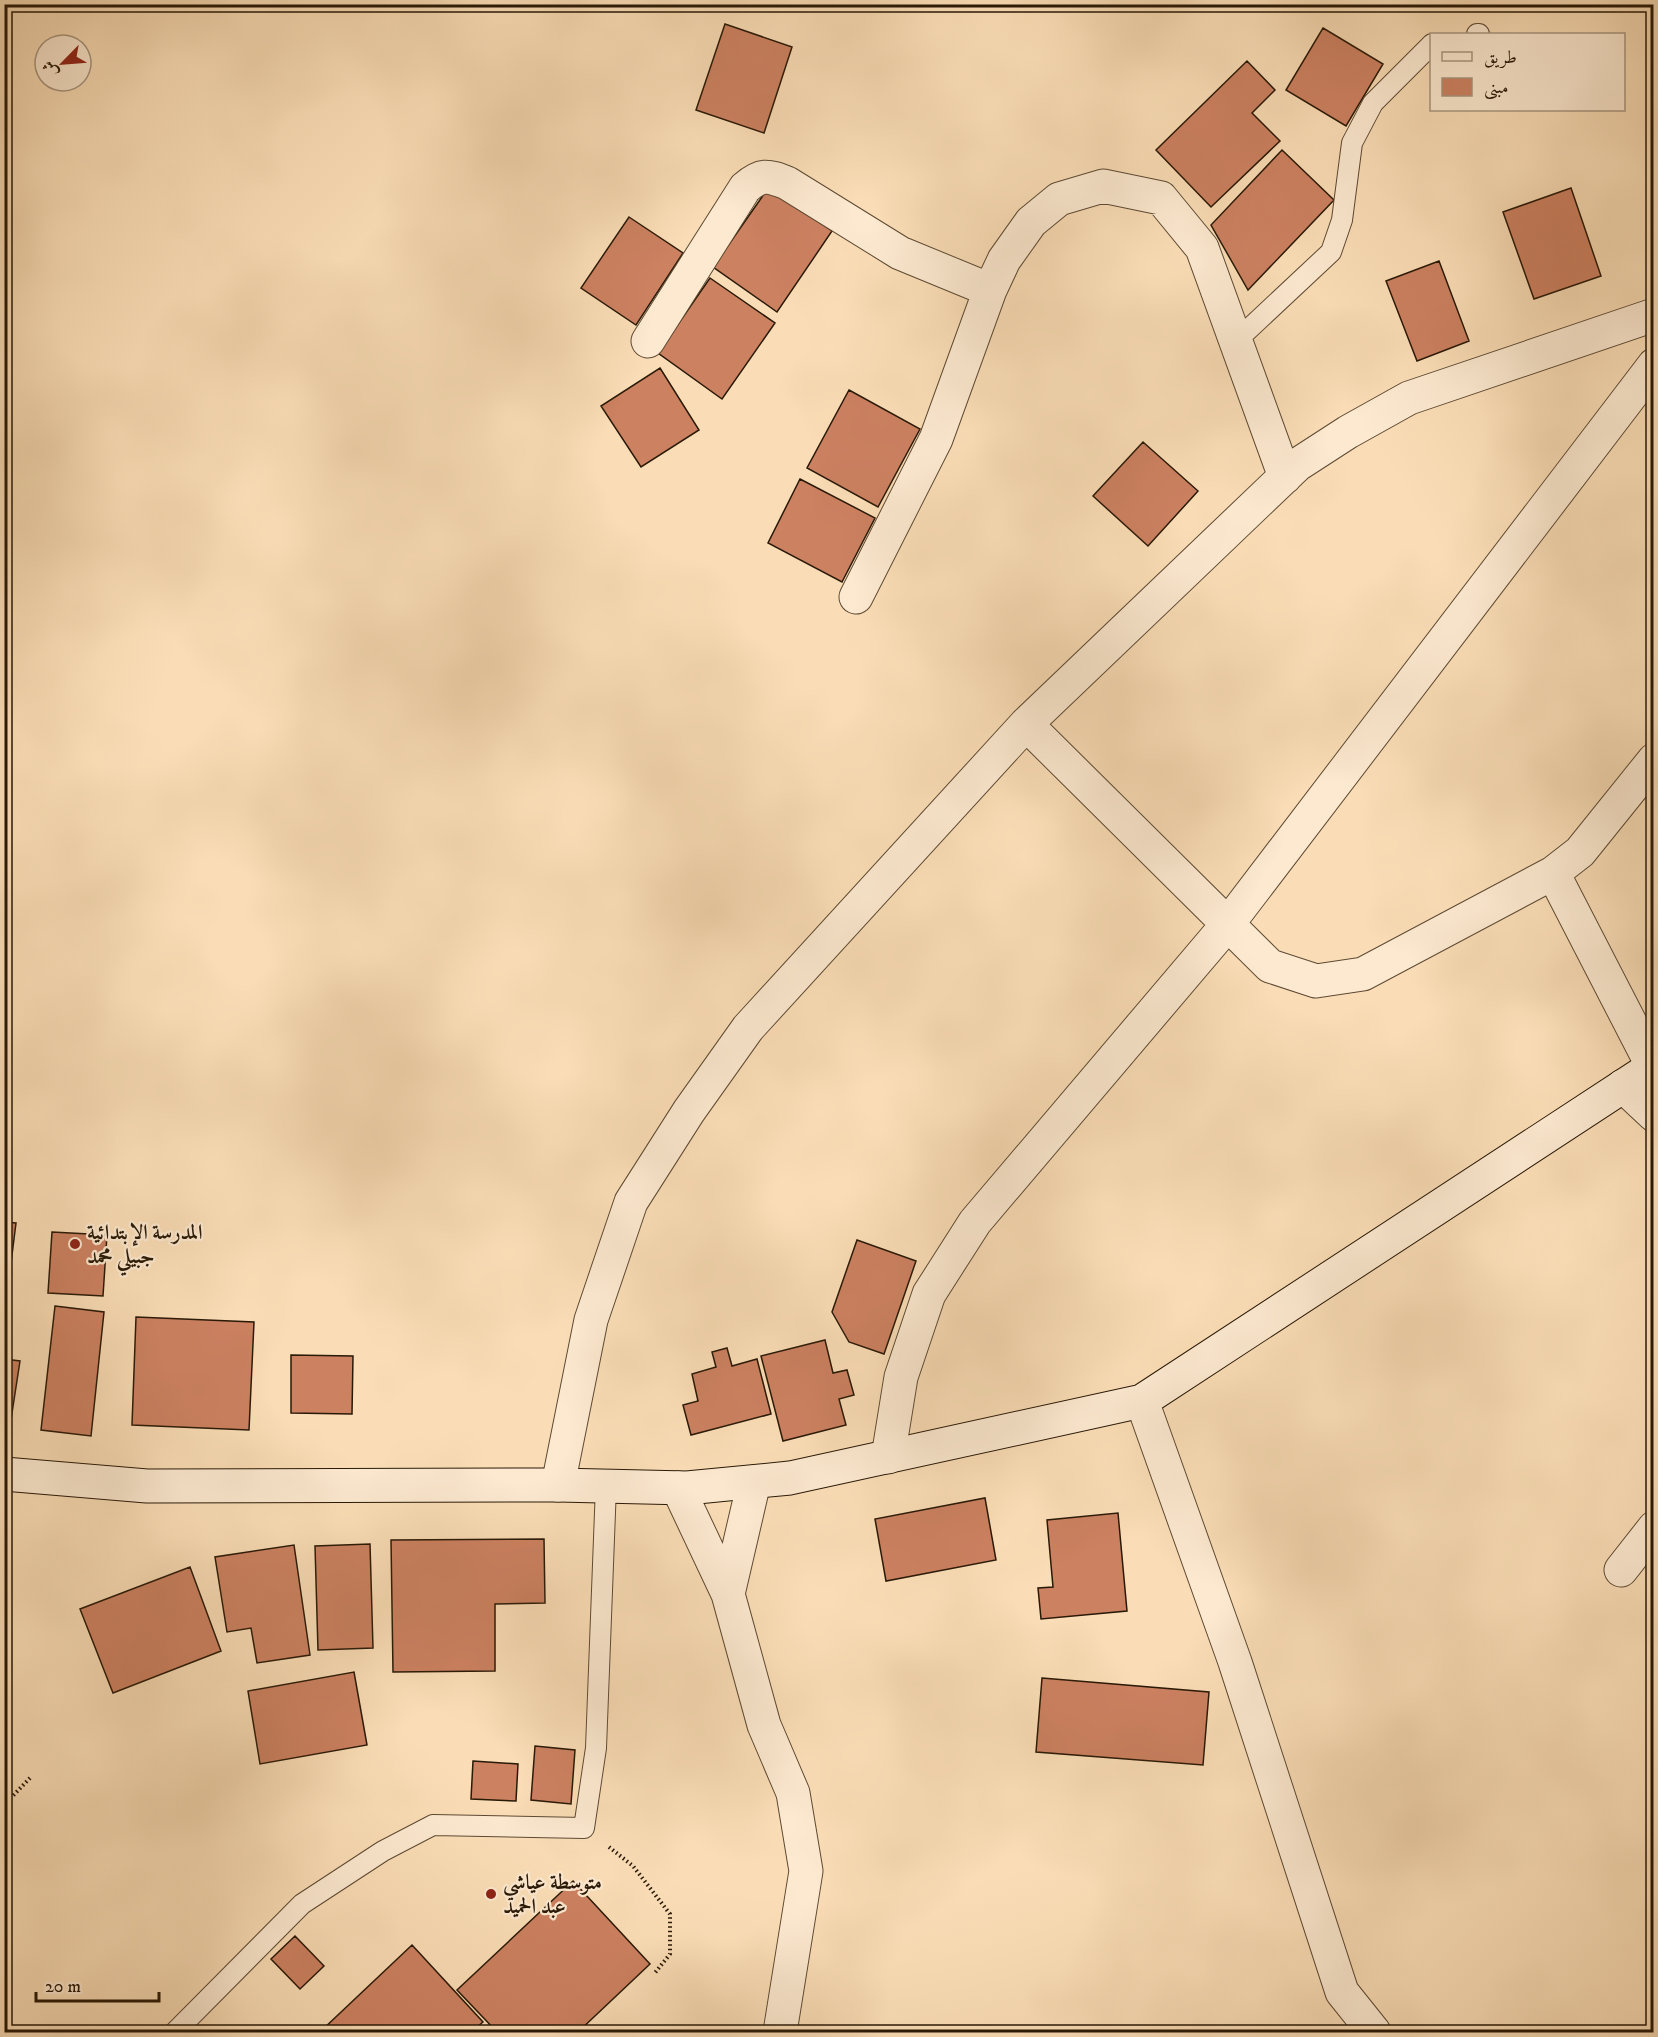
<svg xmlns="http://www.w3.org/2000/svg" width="1658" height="2037" font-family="'IM FELL DW Pica',Amiri,serif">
	<rect width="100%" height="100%" fill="#faddb6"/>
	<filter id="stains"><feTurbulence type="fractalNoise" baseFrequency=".00333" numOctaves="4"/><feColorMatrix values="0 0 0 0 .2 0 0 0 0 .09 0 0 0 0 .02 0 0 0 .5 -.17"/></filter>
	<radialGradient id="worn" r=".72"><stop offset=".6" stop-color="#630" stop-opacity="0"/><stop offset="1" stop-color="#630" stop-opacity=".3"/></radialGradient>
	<path fill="#cc8161" stroke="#291907" stroke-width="1.5" d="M725,24L792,47L764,133L696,110Z
		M1323,28L1383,64L1346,126L1286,90Z
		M1247,61L1275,90L1252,113L1280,141L1211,207L1156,150Z
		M1282,150L1334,200L1248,290L1211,225Z
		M769,187L832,231L777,312L713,267Z
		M1571,188L1601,276L1534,299L1503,212Z
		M629,217L683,253L636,325L581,288Z
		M1439,261L1469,341L1417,361L1386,281Z
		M710,278L775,323L722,399L658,353Z
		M660,368L699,430L641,467L601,406Z
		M849,390L920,429L878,507L807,468Z
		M1143,442L1198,491L1148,546L1093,496Z
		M800,479L875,518L842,582L768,543Z
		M4,1222L16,1223L7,1295H4Z
		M52,1232L107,1235L103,1296L48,1293Z
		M857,1240L916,1261L884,1354L849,1342L832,1312Z
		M55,1306L104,1312L91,1436L41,1430Z
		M136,1317L254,1322L249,1430L132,1425Z
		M825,1340L833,1373L847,1370L854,1395L839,1399L846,1425L783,1441L761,1356Z
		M727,1348L732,1366L757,1359L771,1414L691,1435L683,1405L698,1401L692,1374L716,1367L712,1352Z
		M291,1355L353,1356L352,1414L291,1413Z
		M4,1359L20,1361L10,1426H4Z
		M985,1498L996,1560L886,1581L875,1519Z
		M1118,1513L1127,1611L1041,1619L1038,1588L1053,1587L1047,1520Z
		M544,1539L545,1603L495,1604V1671L393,1672L391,1540Z
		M370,1544L373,1648L318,1650L315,1546Z
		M294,1545L310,1655L257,1663L251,1628L227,1632L215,1557Z
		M190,1567L221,1651L113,1693L80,1609Z
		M354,1672L367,1745L260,1764L248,1691Z
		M1042,1678L1209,1692L1203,1765L1036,1752Z
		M535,1746L575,1750L571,1804L531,1800Z
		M473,1761L518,1764L516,1801L471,1799Z
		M573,1881L650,1964L578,2032H497L457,1990Z
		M295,1936L324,1966L300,1989L271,1959Z
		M412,1945L483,2022L471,2032H322L321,2031Z"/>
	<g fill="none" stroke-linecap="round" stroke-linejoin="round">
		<g stroke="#5d4a33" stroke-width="22">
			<path id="lane" d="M1477,34H1479
				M1236,341L1331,252L1342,220L1352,143L1373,103L1432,44
				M175,2032L302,1904L383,1851L433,1825L584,1828L596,1748L606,1486"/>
		</g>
		<g stroke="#5d4a33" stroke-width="35">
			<path id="street" d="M648,341L745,188C761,174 767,175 787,183L900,253L990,290
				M856,597L936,439L990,290L1004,260L1031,222L1059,199L1103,186L1161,198L1202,248L1285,477
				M1026,724L1270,966L1316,981L1363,974L1553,873L1580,852L1654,760
				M1553,873L1653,1067
				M1623,1086L1654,1115
				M1142,1401L1235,1662L1342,1992L1374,2032
				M888,1457L901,1377L929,1294L975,1222L1227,925L1654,365
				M754,1482L728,1594L764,1725L793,1793L806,1871L780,2032
				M558,1485L591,1320L631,1202L689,1111L748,1028L1026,724L1297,465L1348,432L1409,398L1654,315
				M678,1488L728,1594
				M1621,1570L1654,1528"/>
		</g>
		<g stroke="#291907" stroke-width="35">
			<path id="secondary" d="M4,1474L147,1486L558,1485L687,1488L790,1478L1142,1401L1654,1066"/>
		</g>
		<path stroke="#291907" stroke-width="4" stroke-dasharray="1.5 3" stroke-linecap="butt" d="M4,1805L30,1778
			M609,1847L633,1866L670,1914V1954L654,1974"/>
		<use href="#lane" stroke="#fce9d0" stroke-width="20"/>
		<use href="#street" stroke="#fce9d0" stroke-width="33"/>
		<use href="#secondary" stroke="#fce9d0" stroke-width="33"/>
	</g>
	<g fill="#8f2418" stroke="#fce9d0" stroke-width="2">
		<circle cx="75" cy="1244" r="6"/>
		<circle cx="491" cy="1894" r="6"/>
	</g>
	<g text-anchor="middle" stroke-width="4.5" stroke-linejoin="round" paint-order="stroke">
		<g font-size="21" font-weight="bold" fill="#291907" stroke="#fce9d0" text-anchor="start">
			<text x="87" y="1239">المدرسة الإبتدائية<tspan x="87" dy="24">جبيلي محمد</tspan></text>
			<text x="503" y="1889">متوسطة عياشي<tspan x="503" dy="24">عبد الحميد</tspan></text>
		</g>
	</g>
	<rect width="1658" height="2037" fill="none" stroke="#faddb6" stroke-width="24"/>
	<rect x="6" y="6" width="1646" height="2025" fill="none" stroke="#291907" stroke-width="3"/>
	<rect x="12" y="12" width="1634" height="2013" fill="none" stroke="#291907" stroke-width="1.5"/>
	<rect x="1430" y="33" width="195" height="78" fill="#fce9d0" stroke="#a89680" stroke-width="1.5"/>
	<rect x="1442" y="52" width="30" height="9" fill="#fce9d0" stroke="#a89680" stroke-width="1.5"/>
	<text x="1484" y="63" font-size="18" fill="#291907">طريق</text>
	<rect x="1442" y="78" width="30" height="18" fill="#cc8161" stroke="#a89680" stroke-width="1.5"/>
	<text x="1484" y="93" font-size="18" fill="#291907">مبنى</text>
	<g transform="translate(63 63) rotate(245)"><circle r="28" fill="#fce9d0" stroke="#a89680" stroke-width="1.5"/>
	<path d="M0-4.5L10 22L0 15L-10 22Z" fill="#8f2418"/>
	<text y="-9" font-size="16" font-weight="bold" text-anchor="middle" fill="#291907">ش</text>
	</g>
	<path d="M36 1992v9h123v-9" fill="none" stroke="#291907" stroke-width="3"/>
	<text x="45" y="1992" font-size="18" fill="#291907" stroke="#fce9d0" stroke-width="4.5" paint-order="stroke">20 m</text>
	<rect width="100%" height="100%" filter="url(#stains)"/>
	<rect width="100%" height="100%" fill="url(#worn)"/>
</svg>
